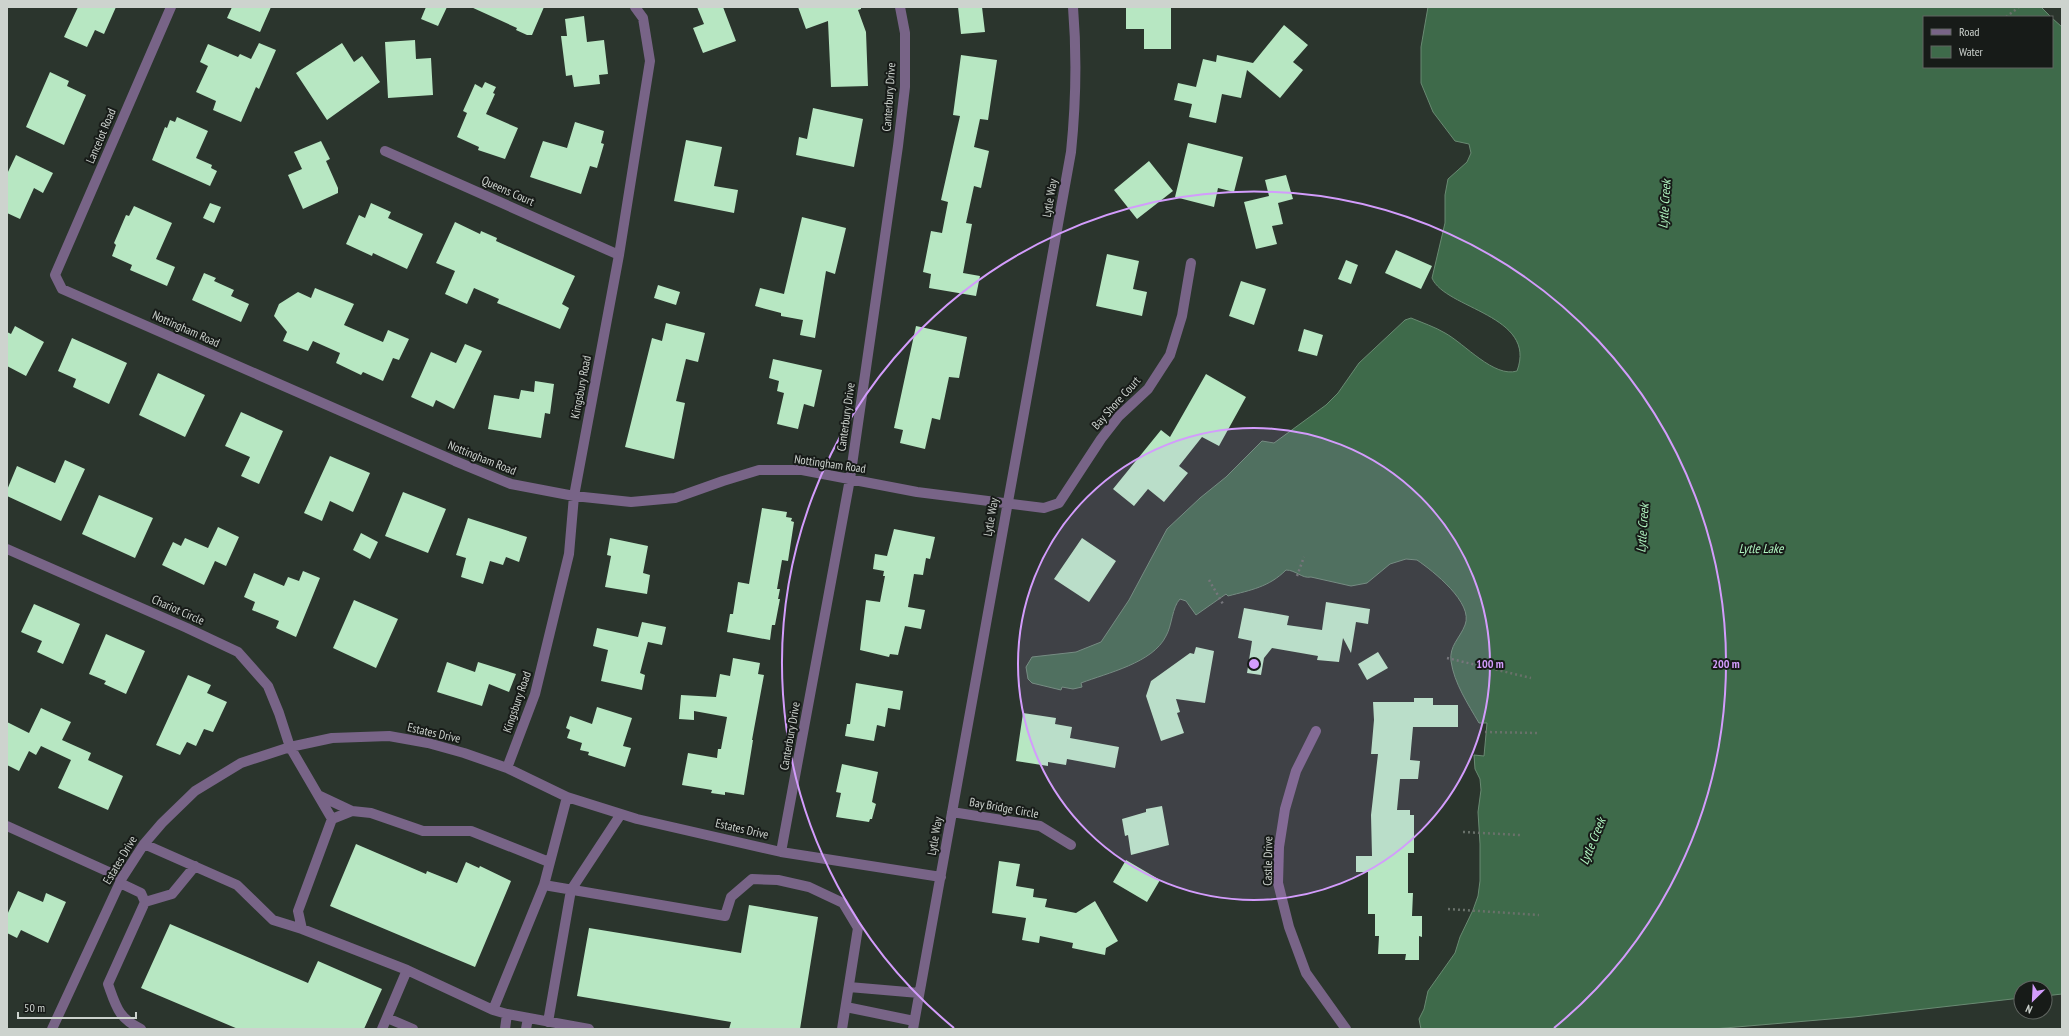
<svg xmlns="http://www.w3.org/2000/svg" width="2069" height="1036" font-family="'PT Sans Narrow',sans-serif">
	<rect width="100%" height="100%" fill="#2b352d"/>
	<path fill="#3e6a4a" stroke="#698a72" d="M1428,7H2041L2051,17H1924V67H2052V18L2062,27V994L2045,996V988H2021V998L1854,1017L1713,1029H1421L1419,1019L1424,1009L1428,991L1455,953L1460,937L1473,910L1478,896L1480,881V844L1478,812L1481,790L1480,779L1475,769L1474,755L1484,756L1487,723H1479C1468,704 1454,683 1451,661C1449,646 1460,638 1465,625C1474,603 1433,571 1417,560L1406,559L1390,564L1367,583L1351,586L1311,577C1302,579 1296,570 1286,570C1269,587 1251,590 1228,596L1226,594L1196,615L1186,601L1180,599C1172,607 1172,626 1166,636C1153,663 1107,673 1081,683L1082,687L1073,689L1062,687L1061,690L1032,683L1028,679L1026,667L1032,657L1076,652L1101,642L1129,600L1167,529L1200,498L1226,477L1262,441L1274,443L1326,405L1338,393L1359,363L1405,320L1411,318C1423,323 1435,327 1445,333C1465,344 1494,378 1517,371C1538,315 1445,309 1432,278L1445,223V195L1448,179L1467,162L1471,153L1469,144L1455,141L1433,112L1421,83V47Z"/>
	<path fill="#b7e7c2" d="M78,7H116L104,34L95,30L87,47L64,37Z
		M232,7H271L260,32L227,18Z
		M426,7H447L438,26L421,19Z
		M471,7H544L532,35H527L516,30L517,28Z
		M697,7H723L736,41L703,53L693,28L704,24Z
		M798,7H861V9L858,10L866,32L868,86L831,87L828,21L806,29Z
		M958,7H982L985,32L961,34Z
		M1126,7H1171V49H1144V29H1126Z
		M584,16L587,42L604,40L608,74L599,75L600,84L574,87L572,75L566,76L561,36H567L565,19Z
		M1284,25L1308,45L1293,62L1303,70L1280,98L1247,70L1241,98L1222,94L1216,123L1189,117L1192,104L1174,100L1178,83L1196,87L1203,59L1216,62L1217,55L1253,63Z
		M415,40L416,59L431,58L433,95L388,98L385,42Z
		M259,43L276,50L259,89L256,87L241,122L213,110L216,101L196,92L208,66L200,62L208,44L238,57L240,54L251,59Z
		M342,43L354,62L362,56L380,82L327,120L296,73Z
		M961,55L997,60L988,120L980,119L974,147L989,151L981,188L974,186L966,223L972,224L963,273L980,276L976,296L929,288L931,274L923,272L931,231L942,233L948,202L941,200L960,116L953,115Z
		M50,72L69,81L67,86L86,95L64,145L26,127Z
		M485,82L496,87L493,93L495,94L486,114L518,128L505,159L478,150L479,147L457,137L467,113L463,111L475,84L482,88Z
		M813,108L863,119L854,167L796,155L799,137L807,139Z
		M177,117L208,131L196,158L212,165L211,168L217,171L210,186L152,160L165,127L167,128L170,120L175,122Z
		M575,122L604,131L601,143L604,144L597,168L590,166L581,194L530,177L543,141L567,148Z
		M686,140L722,147L714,186L738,190L734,213L674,201Z
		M321,141L330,159L326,161L338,188V193L303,209L288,175L302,169L294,152Z
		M1188,143L1243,157L1234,192L1218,188L1214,207L1175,197Z
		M16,155L53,173L43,193L34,188L20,219L7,213V174Z
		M1149,161L1173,191L1137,219L1114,190Z
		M1286,175L1293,199L1278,203L1283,224L1272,226L1277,244L1256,249L1244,202L1269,196L1265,180Z
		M210,203L221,207L214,223L203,218Z
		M371,203L391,212L388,218L423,234L407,269L373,253L372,256L346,244L359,215L365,218Z
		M134,206L172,223L156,259L175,267L167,286L130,270L132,265L112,256L116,245L114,243L126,215L129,216Z
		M802,217L846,228L835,274L826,271L815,338L800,335L803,320L781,316V313L755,306L760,288L784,294Z
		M455,222L480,234L481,231L497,238L496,241L575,276L562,304L569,308L560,329L497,303L499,299L474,288L467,304L445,294L455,271L436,263Z
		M1396,250L1432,266L1421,289L1385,273Z
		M1107,254L1139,261L1133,289L1147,292L1142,316L1096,306Z
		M1346,260L1358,265L1351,284L1338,279Z
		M204,273L216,278L214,281L234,290L231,296L249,304L241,322L192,300Z
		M1241,281L1266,289L1254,325L1229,316Z
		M658,285L680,292L676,305L654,298Z
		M315,288L354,304L344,325L383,342L388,330L409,339L399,360L393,358L383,381L363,372L361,375L336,363L340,353L313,341L308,351L283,341L287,332L274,316L279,304L298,292L311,298Z
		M666,323L705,333L698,362L686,359L676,401L685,403L674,459L625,447L652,338L662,341Z
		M15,326L44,342L26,376L7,366V332L11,334Z
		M916,326L967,337L959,378L949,377L940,420L932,418L925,449L900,443L903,430L894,428Z
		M1304,329L1323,335L1317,356L1298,351Z
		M72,338L127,363L109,404L73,387L76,379L58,371Z
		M465,344L482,351L454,409L436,400L433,407L411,397L431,352L456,363Z
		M773,359L822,370L814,407L804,404L798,429L777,424L784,393L777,391L779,381L769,378Z
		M158,373L205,395L185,437L139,415Z
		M1206,374L1246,397L1219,446L1202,437L1179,466L1188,473L1164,502L1148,489L1134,506L1113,489L1161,430L1170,437Z
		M535,381L554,384L550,414L545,413L541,438L488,429L494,395L519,399L521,390L534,392Z
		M241,412L283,431L259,484L241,476L250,457L225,446Z
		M330,456L370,473L353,512L330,501L322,521L304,513Z
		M65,460L85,469L61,521L7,496V490L17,466L55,483Z
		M403,492L446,509L428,553L385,536Z
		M99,495L153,518L135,558L82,534Z
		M762,508L787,512L786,517L792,518L791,521L794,522L788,561L782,560L777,589H780L778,599H780L775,625H772L770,640L727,632L730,614H733L738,582L749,584Z
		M468,518L527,537L519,562L506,557L503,565L490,561L483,584L461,577L466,558L456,555Z
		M218,527L239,537L226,566L215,561L204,585L162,565L173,542L181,546L185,538L208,548Z
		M894,529L935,537L930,559L926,558L923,575L914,574L908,607L925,610L921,629L905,626L898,655L890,654L889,657L860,650L866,600L880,602L885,576H883L884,571L873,569L875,554L887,556Z
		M361,533L378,542L370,559L353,550Z
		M610,538L648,546L643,573L650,575L647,594L605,587L611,556L607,555Z
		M1082,538L1116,561L1089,602L1054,579Z
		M303,571L320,578L296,637L276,628L279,621L252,610L255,602L244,597L254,573L284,586L288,577L299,581Z
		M354,600L398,619L376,668L333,648Z
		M1326,602L1370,609L1368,624L1356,622L1351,653L1343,638L1339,662L1317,660L1318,656L1272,648L1264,658L1261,675L1247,673L1252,641L1238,638L1244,608L1289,616L1287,625L1322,630Z
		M34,604L80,624L63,664L37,652L42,641L21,632Z
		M642,622L666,627L662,645L648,642L640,673L645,675L642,690L601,681L608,650L593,646L597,628L638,637Z
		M106,634L145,651L126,694L104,684L106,681L89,674Z
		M1196,647L1214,651L1205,703L1176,699L1180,712L1177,713L1184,733L1161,741L1146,696L1151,681L1190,653L1194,654Z
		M1378,652L1388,668L1367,680L1358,664Z
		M733,658L760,663L758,674L764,675L752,740H753L744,795L725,792V795L711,793L712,790L682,785L688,753L717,758L718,749H721L727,717L694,711V720L679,719L681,695L716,697L720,674L730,676Z
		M447,662L475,672L478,662L516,674L509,692L489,684L482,706L437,692Z
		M188,675L211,685L207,693L227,702L213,732L204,729L196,746L187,742L180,755L156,745Z
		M856,683L903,691L900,710L888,708L885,727L877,725L874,741L845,736L847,724H850Z
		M1414,698H1433V705H1458V727H1413L1410,760L1420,761L1418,779H1400L1397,810H1410V815H1414V853H1408V893H1413L1412,916H1422V937L1419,936V960H1405L1406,954H1378L1379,936H1375V914H1368V872H1356V856H1372L1371,815L1378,754H1371L1374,720L1373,702H1414Z
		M597,707L632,718L623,746L631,748L625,767L588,755L589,752L580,750L582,743L567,738L570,730L566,728L570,716L592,724Z
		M41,708L71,722L62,740L91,753L88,760L123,776L108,810L58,788L71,760L41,746L36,755L29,751L19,771L7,765V722L29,733Z
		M1023,713L1056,718L1055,724L1072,727L1070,738L1119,747L1115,768L1067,759L1066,765L1048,762V766L1016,761Z
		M842,764L878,772L872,802L876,804L872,819H870L869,822L836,817L841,793L836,792Z
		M1162,806L1169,845L1131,855L1128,835L1125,836L1122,819L1146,812V809Z
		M356,844L426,874L427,871L457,883L466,862L479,868L480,866L511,881L475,967L330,906Z
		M1126,860L1160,880L1147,902L1113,882Z
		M999,861L1020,864L1016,886L1034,889L1033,897L1047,899L1045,907L1076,913L1095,901L1118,941L1106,948L1105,955L1072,948L1073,943L1040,936L1039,943L1022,940L1026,918L992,913Z
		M18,891L43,902L46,893L66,902L48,943L21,930L17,938L7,933V915Z
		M749,905L818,917L800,1029H729L731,1022L577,996L589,928L741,953Z
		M170,924L308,983L318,961L382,989L364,1029H238L141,988Z"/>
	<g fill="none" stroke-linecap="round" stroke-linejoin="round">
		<path stroke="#69716a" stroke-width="2.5" stroke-dasharray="2 3" stroke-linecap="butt" d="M2006,17L2019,7
			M1297,576L1304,557
			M1209,580L1223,604
			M1447,658L1531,678
			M1485,732L1537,733
			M1463,832L1520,835
			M1448,909L1539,915"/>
		<path stroke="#786487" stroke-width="10" d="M171,7L55,275L62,289L455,461L511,484L574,496L631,502L675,498L723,481L759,470H802L917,492L1044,508L1059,503L1101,439L1119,416L1148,389L1170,355L1182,316L1191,263
			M385,151L619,255
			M7,549L187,628L238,652L268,686L279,713L290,747L332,819L298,911L302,929
			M1316,731L1296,771L1285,809L1279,847L1278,883L1289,927L1306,973L1346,1029
			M507,768L535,694L569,554L574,496L619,255L650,61L643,18L635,7
			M318,795L352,811
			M952,812L1040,826L1071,845
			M332,819L352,811L371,813L423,831H471L549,862
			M7,826L122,878
			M144,844L237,885L273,920L302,929L407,970L493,1010L544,885L567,797
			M781,852L850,479L898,146L905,87V33L900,7
			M120,883L141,893L145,902L108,984C116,1006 118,1018 141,1029
			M544,885L725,916L731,897L752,879L778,880L809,887L843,903L858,928L842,1029
			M145,902L172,894L195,866
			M849,987L919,993
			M846,1007L914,1021
			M493,1010L507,1014L589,1029
			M387,1018L413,1029
			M548,1022L571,890L621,814
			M52,1029L122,878L144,844L162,823L195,791L241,763L290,747L332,738L389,736L428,743L464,753L507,768L567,797L637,819L781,852L941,877
			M382,1029L407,970
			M505,1029L507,1014
			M526,1029L528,1018
			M913,1029L1071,152C1076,103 1077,56 1073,7"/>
	</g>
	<circle cx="1254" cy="664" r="236" fill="#d39cfc" fill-opacity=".12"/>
	<g fill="none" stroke="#d39cfc" stroke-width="2">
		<circle cx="1254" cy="664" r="236"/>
		<path d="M954 1028A472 472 0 1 1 1554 1028"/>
	</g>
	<g text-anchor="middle" stroke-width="4" stroke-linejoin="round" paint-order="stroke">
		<g font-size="12" fill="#cdd3ce" stroke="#171b18">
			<text transform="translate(889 97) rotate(-86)" y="4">Canterbury Drive</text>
			<text transform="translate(101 136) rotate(-67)" y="4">Lancelot Road</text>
			<text transform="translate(508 191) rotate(24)" y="4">Queens Court</text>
			<text transform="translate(1050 198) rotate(-80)" y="4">Lytle Way</text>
			<text transform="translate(186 329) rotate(24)" y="4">Nottingham Road</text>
			<text transform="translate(581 387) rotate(-79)" y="4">Kingsbury Road</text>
			<text transform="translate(1116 403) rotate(-48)" y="4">Bay Shore Court</text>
			<text transform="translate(846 417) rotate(-82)" y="4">Canterbury Drive</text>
			<text transform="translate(482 458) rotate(22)" y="4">Nottingham Road</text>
			<text transform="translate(830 464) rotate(8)" y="4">Nottingham Road</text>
			<text transform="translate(991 517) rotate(-80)" y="4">Lytle Way</text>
			<text transform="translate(178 610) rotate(24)" y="4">Chariot Circle</text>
			<text transform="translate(517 702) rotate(-71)" y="4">Kingsbury Road</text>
			<text transform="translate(434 733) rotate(13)" y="4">Estates Drive</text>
			<text transform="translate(790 736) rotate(-80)" y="4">Canterbury Drive</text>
			<text transform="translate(1004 808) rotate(10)" y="4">Bay Bridge Circle</text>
			<text transform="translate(742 829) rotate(13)" y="4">Estates Drive</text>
			<text transform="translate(935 836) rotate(-80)" y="4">Lytle Way</text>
			<text transform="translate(120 860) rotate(-59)" y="4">Estates Drive</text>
			<text transform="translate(1268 861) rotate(-89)" y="4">Castle Drive</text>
		</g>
		<g font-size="13" font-style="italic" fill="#b0f5c0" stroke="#171b18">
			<text transform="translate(1664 204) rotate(-86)" y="5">Lytle Creek</text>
			<text transform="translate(1642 528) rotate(-86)" y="5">Lytle Creek</text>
			<text x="1761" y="553">Lytle Lake</text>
			<text transform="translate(1592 841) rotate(-68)" y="5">Lytle Creek</text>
		</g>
	</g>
	<circle cx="1254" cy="664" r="6" fill="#d39cfc" stroke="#171b18" stroke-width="2"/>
	<g font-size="12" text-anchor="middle" font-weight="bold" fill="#d39cfc" stroke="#171b18" stroke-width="4" stroke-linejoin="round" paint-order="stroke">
		<text x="1490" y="668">100 m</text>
		<text x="1726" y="668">200 m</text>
	</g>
	<rect width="2069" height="1036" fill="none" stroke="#cdd3ce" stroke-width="16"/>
	<rect x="1923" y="16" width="130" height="52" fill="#171b18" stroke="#606561"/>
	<rect x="1931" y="29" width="20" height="6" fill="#786487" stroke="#606561"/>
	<text x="1959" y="36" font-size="12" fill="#cdd3ce">Road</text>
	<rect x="1931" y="46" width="20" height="12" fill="#3e6a4a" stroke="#606561"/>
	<text x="1959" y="56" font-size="12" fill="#cdd3ce">Water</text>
	<g transform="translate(2033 1000) rotate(204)"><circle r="19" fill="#171b18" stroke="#606561"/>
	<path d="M0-3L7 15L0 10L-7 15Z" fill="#d39cfc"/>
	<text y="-6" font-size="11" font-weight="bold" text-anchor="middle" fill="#cdd3ce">N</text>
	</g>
	<path d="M18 1012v6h118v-6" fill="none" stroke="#cdd3ce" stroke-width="2"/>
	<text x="24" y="1012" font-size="12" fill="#cdd3ce" stroke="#171b18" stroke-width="3" paint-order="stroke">50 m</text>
</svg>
